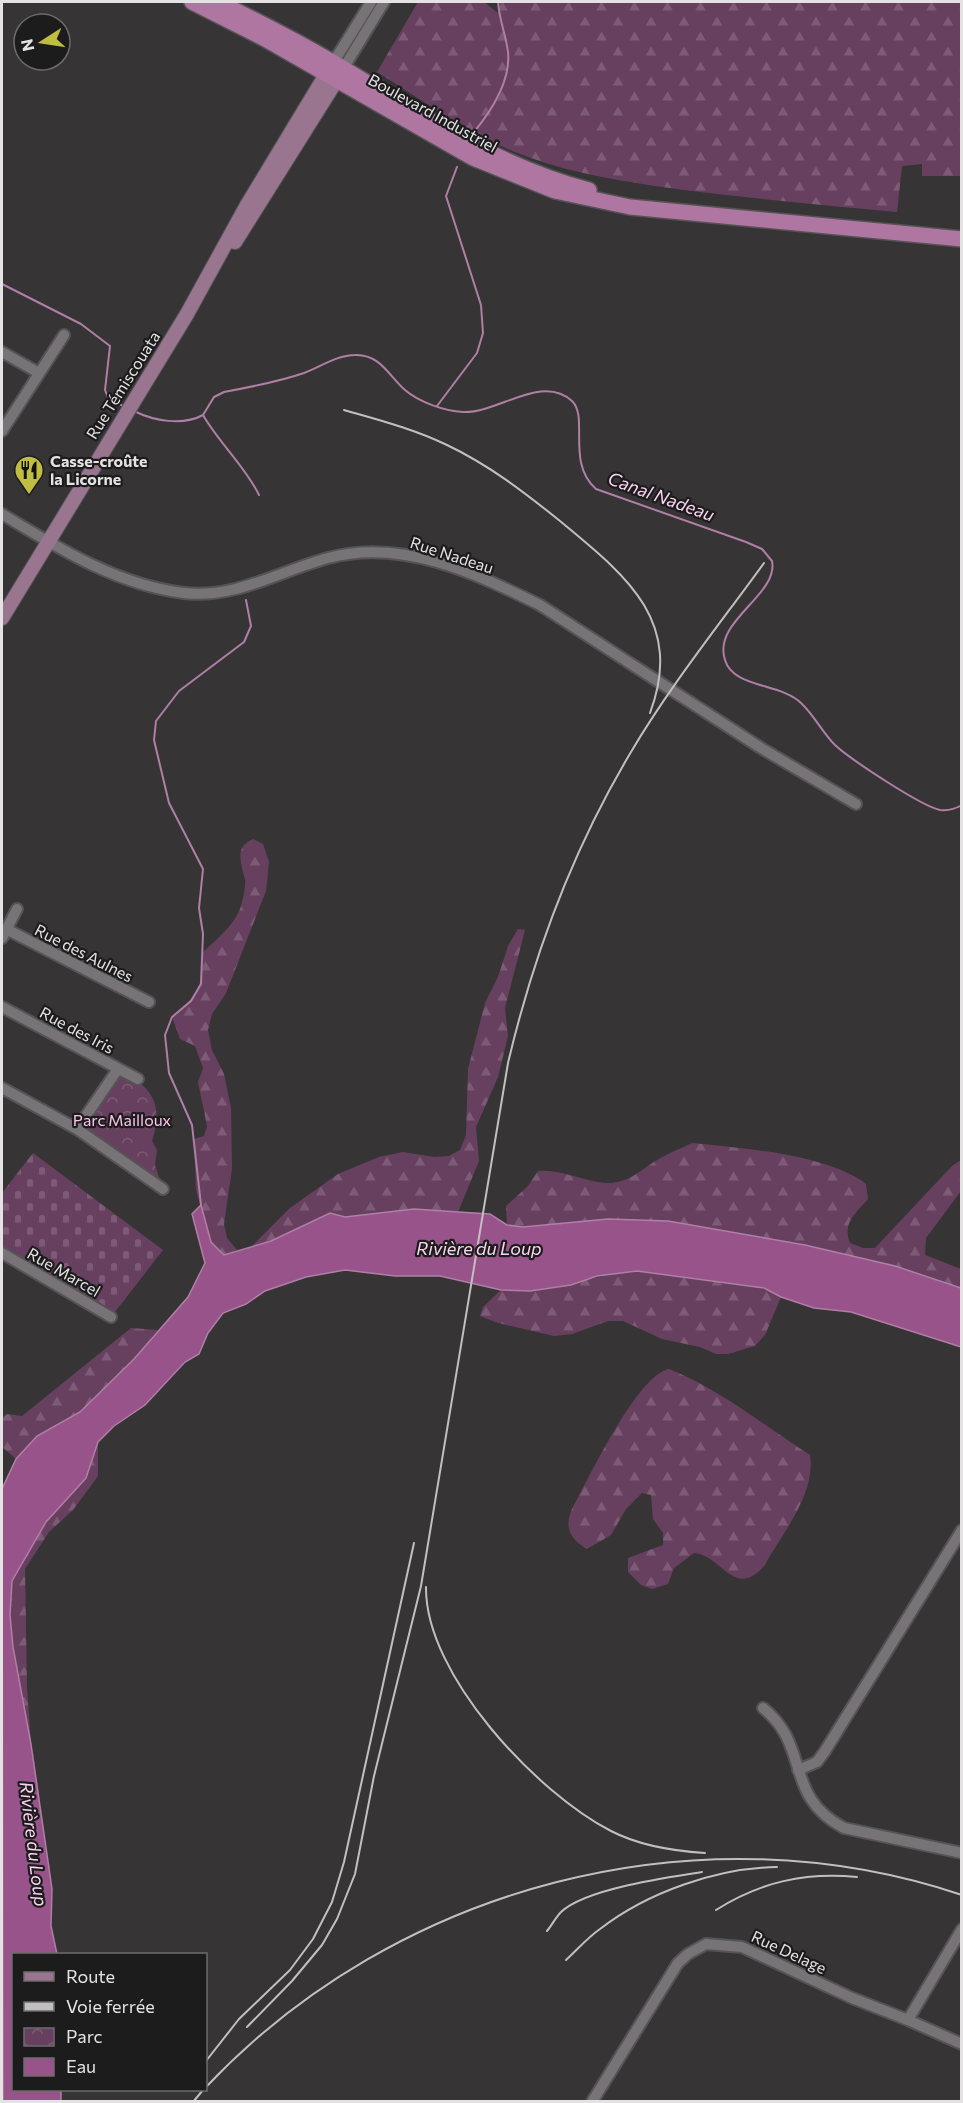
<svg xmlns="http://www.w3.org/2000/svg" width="963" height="2103" font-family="Commissioner,sans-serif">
	<defs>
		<pattern id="forest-firs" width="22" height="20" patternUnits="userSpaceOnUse" patternTransform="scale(1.5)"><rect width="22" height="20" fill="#68405f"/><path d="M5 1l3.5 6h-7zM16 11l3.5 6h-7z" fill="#7d5b76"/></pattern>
		<pattern id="cemetery-stones" width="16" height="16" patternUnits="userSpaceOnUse" patternTransform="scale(1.5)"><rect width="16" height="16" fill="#68405f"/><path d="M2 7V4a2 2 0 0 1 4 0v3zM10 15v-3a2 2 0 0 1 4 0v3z" fill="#7d5b76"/></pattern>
		<pattern id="park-crowns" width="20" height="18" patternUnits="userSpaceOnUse" patternTransform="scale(1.5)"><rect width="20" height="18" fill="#68405f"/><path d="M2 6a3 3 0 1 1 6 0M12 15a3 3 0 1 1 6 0" fill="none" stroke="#7d5b76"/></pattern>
	</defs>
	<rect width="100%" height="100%" fill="#373436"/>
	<path fill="url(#forest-firs)" d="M418,2H484L498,13V2H961V176H922V164L902,166L897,212C826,205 755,199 684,190C627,182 569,174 515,152C466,132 422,100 377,72Z
		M253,839L263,844L269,862L266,891L226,993L212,1014L208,1030L212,1050L224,1074L231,1108L232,1169L224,1224L227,1238L237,1250L224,1255L211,1242L196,1190L194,1139L204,1136L207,1126L198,1082L203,1068L195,1046L180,1039L172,1017C197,995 204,987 202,953C216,940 235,925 241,906C243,900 246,885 245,879C241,863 234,847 253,839Z
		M518,929L525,930L505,1008L508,1036L498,1077L476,1127L479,1161L458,1212L414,1209L345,1217L330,1213L271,1241L251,1247L290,1208L338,1174L379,1157L403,1152L434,1157L449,1156L460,1150L466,1135L468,1069L485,1003L498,977L508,946Z
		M692,1143C740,1148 827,1154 866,1184L868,1199C855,1214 842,1223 850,1243L863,1248H875L952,1166L961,1160V1191L926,1238L925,1255L961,1269V1288L895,1266L507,1225L506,1206L528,1186L538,1171C561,1169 582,1181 605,1183C627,1184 638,1172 654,1162C666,1154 680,1149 692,1143Z
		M637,1271C681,1277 742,1275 781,1297L765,1335L755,1346L728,1354H716L700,1347L662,1339L623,1321H608L572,1334L554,1336L498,1323L480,1316L483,1307L501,1290C548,1292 590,1276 637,1271Z
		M131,1328L158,1330L134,1359L80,1412L37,1436L16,1459L2,1447V1418L7,1414L22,1416Z
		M669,1369C721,1390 763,1425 810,1455C816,1494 783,1532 764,1566C734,1600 722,1555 694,1553L674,1568L668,1584L652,1589L641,1585L628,1572V1558L663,1545V1533L653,1519L651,1495L642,1493L626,1509L611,1535L587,1549C570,1539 564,1528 572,1509C588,1480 637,1375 669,1369Z
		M98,1442V1476L73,1510L49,1532L25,1569L27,1688L31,1744L13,1647L10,1615L12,1581L46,1522L86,1478Z"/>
	<path fill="url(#cemetery-stones)" d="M33,1153L163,1250L111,1317L2,1253V1193Z"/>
	<path fill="url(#park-crowns)" d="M118,1069C150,1085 165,1103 152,1141L157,1150L155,1165L163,1189L77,1129Z"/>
	<path fill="#98548a" stroke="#af7fa5" stroke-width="1.5" d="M201,1205L211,1242L224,1255L271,1241L330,1213L345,1217L414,1209L458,1212L490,1214L507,1225L523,1227L608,1219L668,1221L805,1245L895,1266L961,1288V1347L851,1312L814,1308L781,1297L764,1288L637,1271L597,1276L571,1285L530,1291L501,1290L440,1276H395L345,1270L306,1277L265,1291L246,1304L223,1313L208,1333L199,1354L185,1362L145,1405L114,1426L98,1442L86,1478L46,1522L12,1581L10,1615L13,1647L31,1744L52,1889L51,1926L57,1954H14V2090H61V2101H3L2,1489L16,1459L37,1436L80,1412L134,1359L188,1297L205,1263L192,1214Z"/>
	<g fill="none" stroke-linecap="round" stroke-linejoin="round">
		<path stroke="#af7fa5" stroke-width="2" d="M474,132C492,110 511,81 508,52C506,35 499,19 498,2
			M2,284L81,324L110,346L105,390L109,400L126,407
			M437,406L477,353L483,333L481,305L446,196L457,167
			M134,411C154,421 183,426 203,415
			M203,415L214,397L224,392C251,387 278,382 304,373C320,367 337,355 355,355C380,354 389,376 405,390C419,402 444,411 463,412C497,414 542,373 572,401C589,417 566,463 596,489L746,542L762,549L772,561C779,595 712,621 725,660C733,688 781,683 801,703C814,715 822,732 835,745C850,759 921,806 940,810C947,811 955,809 962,805
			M203,415C219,443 245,466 259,495
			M201,1205L192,1125L169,1073L165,1035L172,1017L191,1001L201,984L203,934L199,908L203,869L169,803L154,740L156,721L179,691L244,642L251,626L246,600"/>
		<g stroke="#555355" stroke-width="14">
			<path id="minor" d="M333,63L371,2
				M343,69L384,2
				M2,352L39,373
				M2,431L64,335
				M2,514C58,548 117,585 184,593C235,599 280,571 328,558C401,538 475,573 540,605L761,748L856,804
				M6,929L149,1002
				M2,938L17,909
				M2,1007L138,1079
				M2,1088L77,1129L163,1189
				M77,1129L118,1069
				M2,1253L111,1317
				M763,1708C811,1746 783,1796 844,1828L962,1853
				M798,1770L817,1762L825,1751L962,1530
				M908,2020L962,2044
				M592,2102L678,1963L688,1954L706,1944L742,1947L852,1998L908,2020L962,1929"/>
		</g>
		<g stroke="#555355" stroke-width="16">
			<path id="major" d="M235,242L343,70
				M2,618L187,314L247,205L331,66"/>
		</g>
		<g stroke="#555355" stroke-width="18">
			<path id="highway" d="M192,2L265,39L473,158L555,191L630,207L962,239
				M218,2C258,21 297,41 336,64C417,112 496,166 589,190"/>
		</g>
		<use href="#minor" stroke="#777376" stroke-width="10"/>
		<use href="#major" stroke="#997590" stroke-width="14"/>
		<use href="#highway" stroke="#af76a2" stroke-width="15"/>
		<path stroke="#c2bfc1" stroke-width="2" d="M344,410C379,420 414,429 447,445C489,465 524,492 560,521C624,574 685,620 650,713
			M426,1587C425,1675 537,1793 611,1831C640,1846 673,1851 705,1853
			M716,1910C760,1882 805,1872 857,1877
			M547,1931C552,1925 556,1917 561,1912C585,1889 668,1877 702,1872
			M566,1960C577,1950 587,1938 600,1929C648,1892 717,1868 777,1867
			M247,2027L292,1981L322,1945L337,1919L355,1874L374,1776L421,1586L508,1063C534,953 573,849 631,752C670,686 719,625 764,563
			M206,2061L239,2019L290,1970L313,1939L332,1902L344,1862L414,1543
			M206,2087C396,1886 697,1806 962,1895
			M193,2102L203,2090"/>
	</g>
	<defs>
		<g id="restaurant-pin" transform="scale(1.5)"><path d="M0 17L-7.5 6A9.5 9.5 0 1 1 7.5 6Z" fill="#c0be40" stroke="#1d1c1d"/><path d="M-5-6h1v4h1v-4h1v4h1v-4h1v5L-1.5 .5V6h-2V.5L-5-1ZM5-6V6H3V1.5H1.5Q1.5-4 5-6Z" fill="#111"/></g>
	</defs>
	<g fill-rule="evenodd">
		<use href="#restaurant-pin" x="29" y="470"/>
	</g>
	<g text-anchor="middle" stroke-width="4.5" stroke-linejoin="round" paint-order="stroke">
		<g font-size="16" fill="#e4e2e3" stroke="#1d1c1d">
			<text transform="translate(433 113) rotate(29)" y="6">Boulevard Industriel</text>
			<text transform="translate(123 385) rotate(-58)" y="6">Rue Témiscouata</text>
			<text transform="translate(452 555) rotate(18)" y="6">Rue Nadeau</text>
			<text transform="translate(84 953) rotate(27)" y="6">Rue des Aulnes</text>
			<text transform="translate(77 1030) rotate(28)" y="6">Rue des Iris</text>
			<text transform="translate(64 1272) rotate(30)" y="6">Rue Marcel</text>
			<text transform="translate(789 1952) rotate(25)" y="6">Rue Delage</text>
		</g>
		<g font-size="16" font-weight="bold" fill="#e4e2e3" stroke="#1d1c1d" text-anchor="start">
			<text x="50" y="467">Casse-croûte<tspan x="50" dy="18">la Licorne</tspan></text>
		</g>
		<g font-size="16" fill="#fcc2ed" stroke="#1d1c1d">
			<text x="122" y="1126">Parc Mailloux</text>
		</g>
		<g font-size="18" font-style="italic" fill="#fbd4f1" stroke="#1d1c1d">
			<text transform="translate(661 497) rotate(20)" y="6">Canal Nadeau</text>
			<text x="479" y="1255">Rivière du Loup</text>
			<text transform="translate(33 1844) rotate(83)" y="6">Rivière du Loup</text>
		</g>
	</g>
	<rect width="963" height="2103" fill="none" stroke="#e4e2e3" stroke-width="6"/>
	<rect x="12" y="1953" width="195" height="138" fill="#1d1c1d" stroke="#6d6b6c" stroke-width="1.5"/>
	<rect x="24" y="1972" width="30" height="9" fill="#997590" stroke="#6d6b6c" stroke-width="1.5"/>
	<text x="66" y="1983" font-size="18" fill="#e4e2e3">Route</text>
	<rect x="24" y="2002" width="30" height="9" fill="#c2bfc1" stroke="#6d6b6c" stroke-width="1.5"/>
	<text x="66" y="2013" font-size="18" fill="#e4e2e3">Voie ferrée</text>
	<rect x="24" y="2028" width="30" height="18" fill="url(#park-crowns)" stroke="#6d6b6c" stroke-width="1.5"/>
	<text x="66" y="2043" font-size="18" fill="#e4e2e3">Parc</text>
	<rect x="24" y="2058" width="30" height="18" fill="#98548a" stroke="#6d6b6c" stroke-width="1.5"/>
	<text x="66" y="2073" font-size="18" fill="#e4e2e3">Eau</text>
	<g transform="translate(42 42) rotate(258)"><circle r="28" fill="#1d1c1d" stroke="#6d6b6c" stroke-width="1.5"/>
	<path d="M0-4.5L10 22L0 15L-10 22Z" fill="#c0be40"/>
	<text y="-9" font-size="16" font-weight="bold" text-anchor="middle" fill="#e4e2e3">N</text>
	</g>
</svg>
